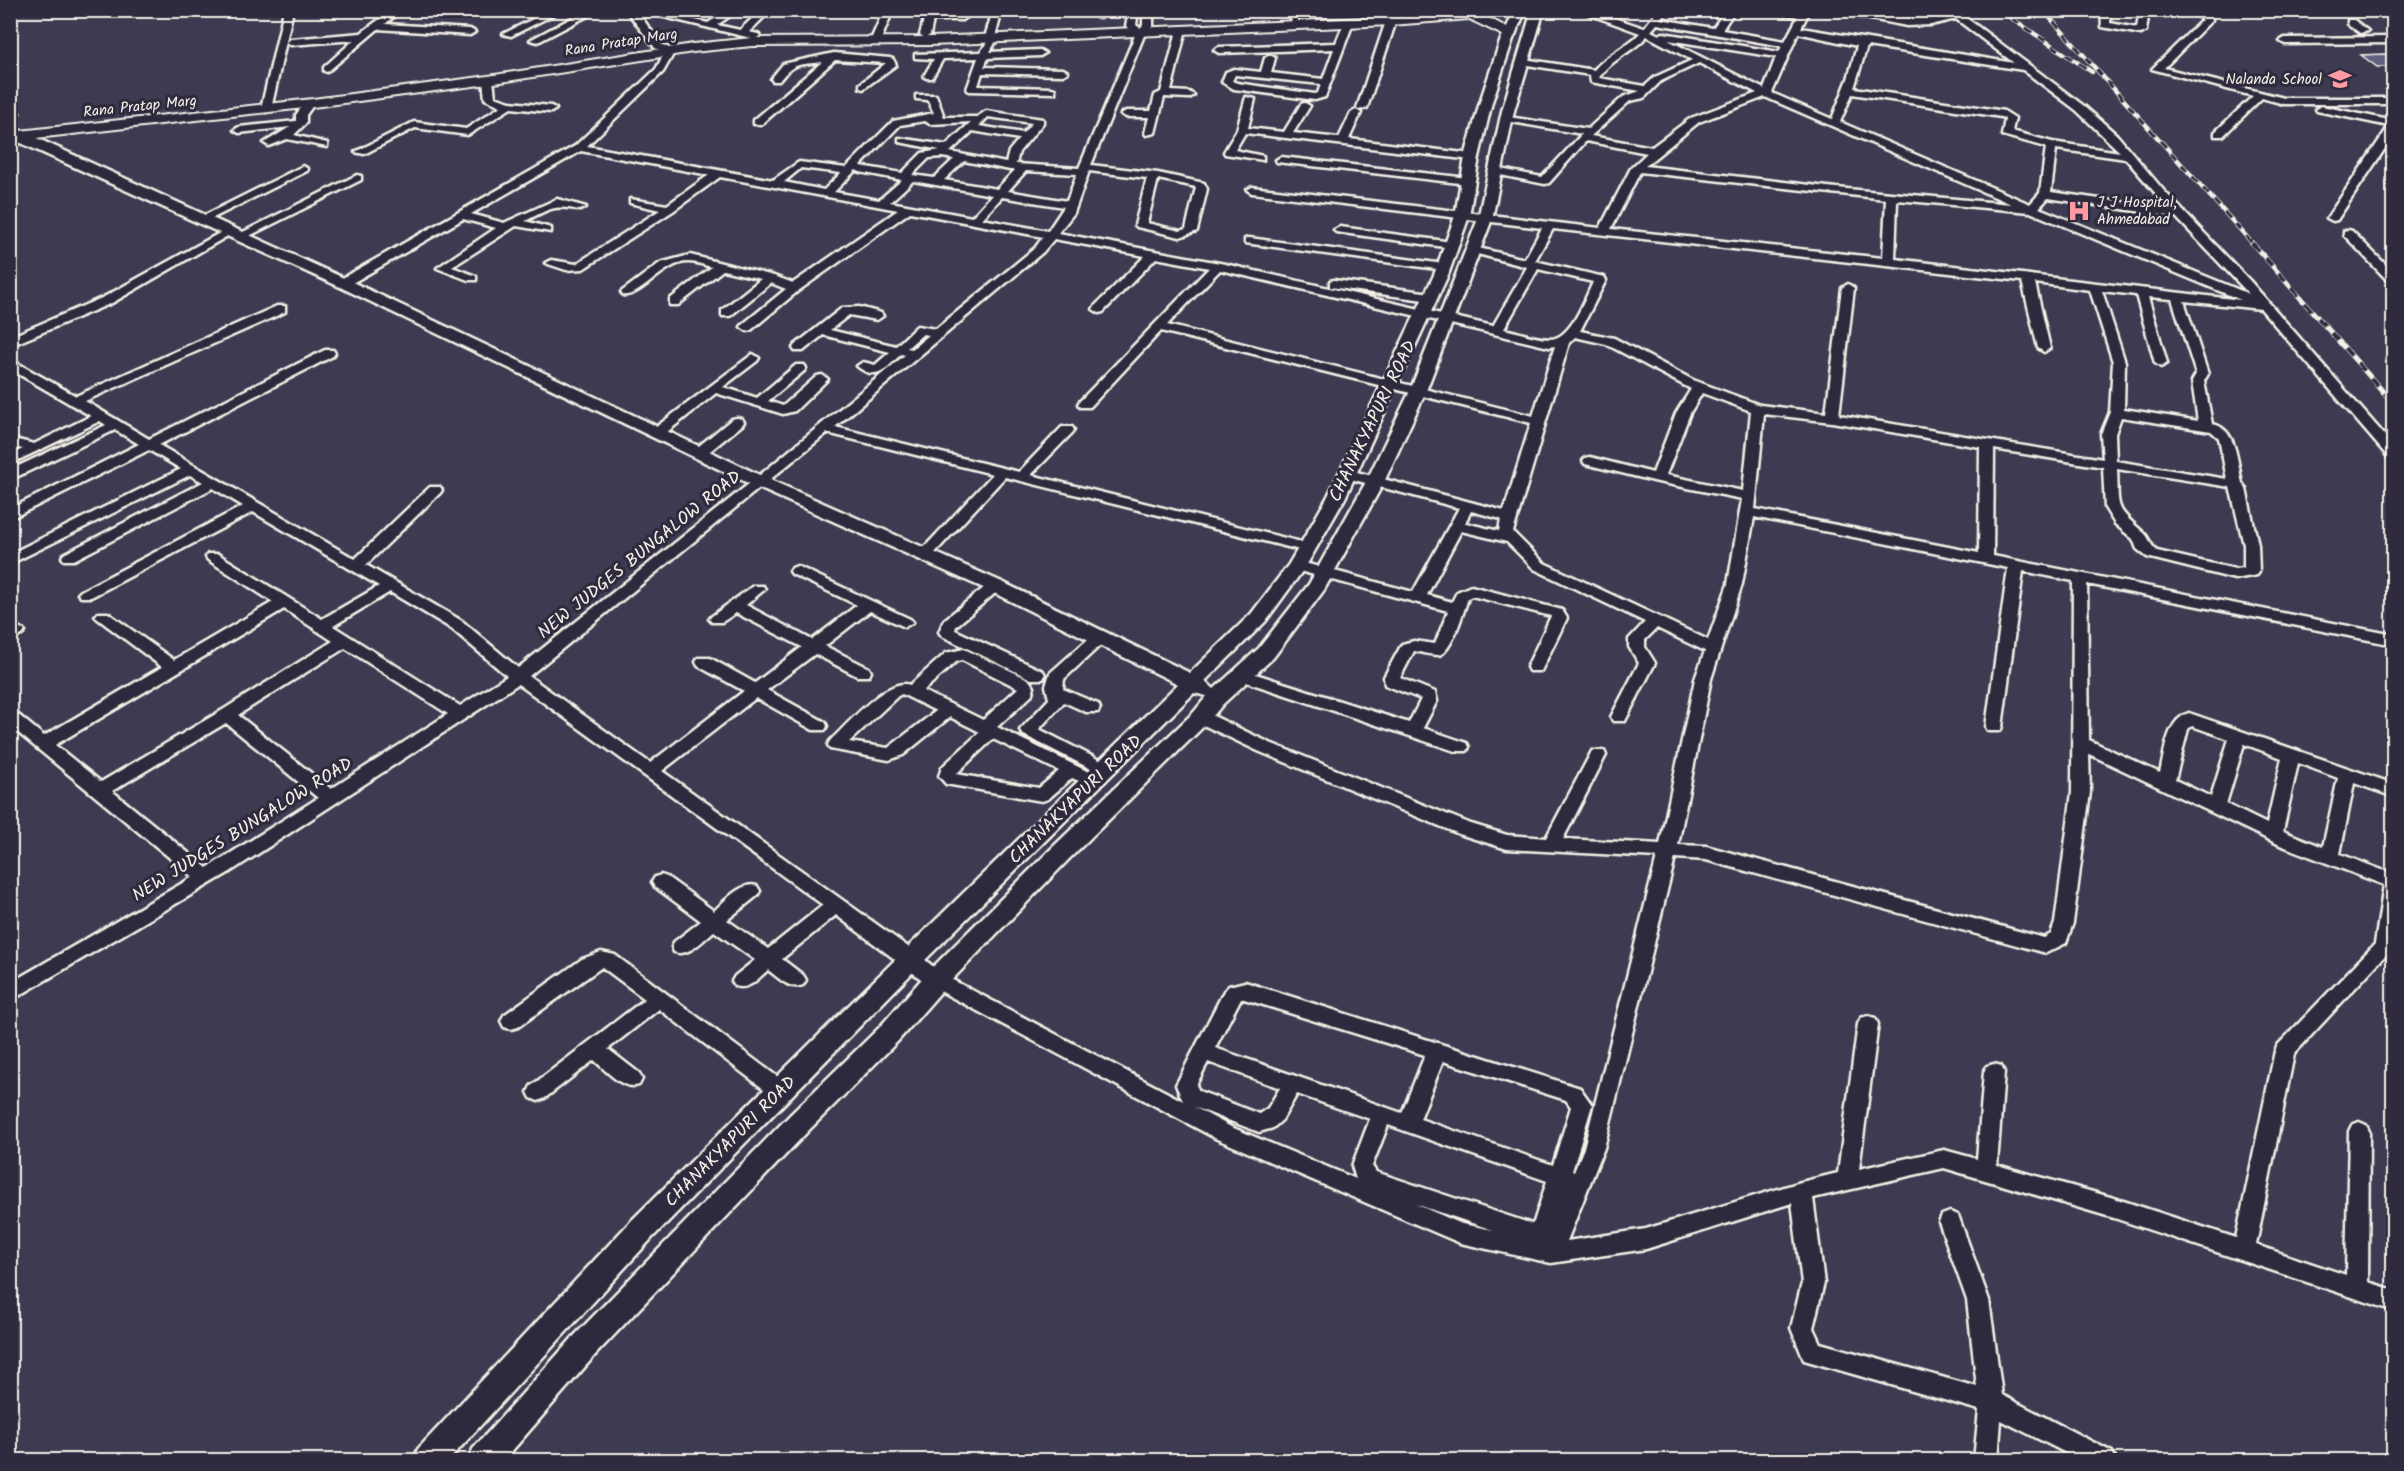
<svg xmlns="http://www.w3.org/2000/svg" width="2404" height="1471" font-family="Kalam,sans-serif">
	<rect width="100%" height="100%" fill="#3d3b51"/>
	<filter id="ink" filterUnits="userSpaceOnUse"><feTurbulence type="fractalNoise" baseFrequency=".0167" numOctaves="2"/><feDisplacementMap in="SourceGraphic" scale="12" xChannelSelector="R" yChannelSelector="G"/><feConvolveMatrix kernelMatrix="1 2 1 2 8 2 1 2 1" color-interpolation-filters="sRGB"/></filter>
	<g filter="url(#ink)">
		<path fill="#5f6380" stroke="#f4f1e8" stroke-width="1.5" d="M2385,54L2394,60V67H2377L2361,55Z"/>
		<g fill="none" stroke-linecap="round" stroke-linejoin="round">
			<g stroke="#f4f1e8" stroke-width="5">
				<path id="minor" d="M284,10H293L271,109L266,112L261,109Z
					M392,10H402L385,24L470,29L475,32L470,35L378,29L327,72L324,71V67L354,40L291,45L286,42L291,39L361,33Z
					M551,10H563L511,36L503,34Z
					M587,10H599L538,42L530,40Z
					M632,10H641L639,14L661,44L675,51L663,72L587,146L773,180L799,162L846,168L893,121L934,113L928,100L916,99V95H936L944,117H977L986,111L1043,119V123L1019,152L1016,164L1079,168L1136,33L1126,26L1129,10H1138L1136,25L1140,28L1143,25V10H1153V26L1145,33L1091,165L1158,173L1204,183L1207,189L1197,231L1180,237L1137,227L1135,225L1147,178L1089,171L1074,213L1058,233L1225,264L1493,326L1527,267L1470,252L1468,250L1474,247L1525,259L1542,228L1252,193L1247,190L1252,187L1600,228L1631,168L1647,153L1586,141L1549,183L1545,184L1495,174L1490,171L1495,168L1542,177L1582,134L1506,121L1502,120V116L1588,129L1623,97L1640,91L1591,82L1590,75L1521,64V60L1524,59L1594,70C1606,55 1626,48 1640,33L1577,10H1591L1644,28L1658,10H1667L1660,19L1713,28L1726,10H1735L1722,30L1785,41L1798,17L1767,10H1810L1801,28L2014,63L1956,19L1931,25L1907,26L1823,10C1869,10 1903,25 1950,15L1945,10H1955L1961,14L2084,106L2117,135L2164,191L2250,281L2394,446V459L2389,458L2261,309L2184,301L2208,374L2204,381L2212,424C2237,428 2237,462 2242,483L2246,489L2258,545L2259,572L2257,575L2235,579L2147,557L2137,549L2133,539L2115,524L2105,508L2103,467L1994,449L1993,556L2394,635V645L2087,584L2089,740L2160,773C2165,754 2166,720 2189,713L2394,784V797L2354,783L2340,854L2390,873L2394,872L2393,947L2294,1054L2256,1245L2346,1275L2349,1131L2352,1125L2359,1122L2366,1125L2369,1131L2368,1282L2394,1290V1311L2114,1218L1944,1168L1813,1198L1824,1283L1813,1328L1820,1343L1977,1387L1967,1300L1939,1222L1942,1215L1950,1212L1958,1215L1989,1300L2002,1395L2112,1452L2116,1460H2080L2001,1420L1998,1460H1974L1979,1410L1804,1360L1791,1328L1802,1283L1792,1203L1646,1249L1551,1263L1460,1243L1217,1139L929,985L836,915L782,959L803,975L806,980L803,985C789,990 779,978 768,970C758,978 749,991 735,986L732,981L735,976L755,960L714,931C703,940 689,957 674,952L672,947L674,942L701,921L655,887L652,882L655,877L661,875L667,877L714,911C725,901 742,881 757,886L760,891L757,896L727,920L768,949L823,905L518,684L230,872L10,1001V983L193,877L10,726V712L16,713L44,736L162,667L98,619L95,616L98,613H108L174,660L273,602L208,560L206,557L208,554H218L322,619L379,586L253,512L91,597H81L78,594L81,591L243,506L213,488L74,560H64L62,557L64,554L203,482L190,475L10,564V554L181,469L149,450L10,519V509L139,444L115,430L10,480V470L106,425L100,421L10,464V455L23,449L10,446V438L34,444L91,416L10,369V359L76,396L277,306H285V312L85,401L149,439L325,350H333L335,353L333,356L159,445L355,559L430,487H440L442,490L440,493L366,565L462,621L518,668L755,479L905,355L901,354C887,368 876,382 857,366L863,362L875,365L890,352L823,335L803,351H795L793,348L795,345L842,308L859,307L881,313L883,316L877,320L849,315L830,330L896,346L917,326L936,329L1035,248L1043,237L910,212L798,291L751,330L747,331L741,327L743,324L786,289L771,283L730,316H722V310L761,279L723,270L678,305H670V299L712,267C704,265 696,262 689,262C664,261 641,298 623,295L621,292L660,263L690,255L774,276L793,283L898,210L720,177L673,211L583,269L566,270L545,263L551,260L576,264L660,210L630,203V199L667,205L709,175L581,151L471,214L504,223L557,199L586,207L580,210C552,204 550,209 525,221L551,228V232L516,226L452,267L476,276V280H468L437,268L496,228L463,219L347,286H339V280L575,146L656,69L665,52L655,48L629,14ZM1657,24L1782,46L1779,52L1663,33L1659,35L1651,31ZM1798,33L1857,46L1848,79L1832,119L1772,93ZM1647,36L1692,60L1655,77L1645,86L1599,78C1607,62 1633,52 1647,36ZM1668,40L1776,57L1764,89ZM1867,46L2023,70L2076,110L2120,152L2052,142L2012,131L2015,118L2004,111L1854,88ZM1699,63L1757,93L1691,118L1652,147L1591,136L1630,101L1644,98L1661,81ZM1852,94L2001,117L2005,119L2002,135L2046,147L2040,193L2030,204L1840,122ZM1765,97L2011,204L1836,188L1645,166L1699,122ZM988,117L1032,123L1023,133L979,126ZM925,121L930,124L971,122L946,145L899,138V142L940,150L922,153L902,173L860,166L900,125ZM973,131L1019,139L1009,151L1006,163L950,152ZM2056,149L2126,159L2169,209L2051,192ZM942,157L954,159L934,178L912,175L929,158ZM964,161L1010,170H1015L997,189L944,180ZM801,168L841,173L824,190L784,182ZM856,170L860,172L902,180L879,200L834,192ZM1026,171L1077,174L1067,201L1008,191ZM1640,172L1886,199L1883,258L1611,229ZM1158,179L1196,187L1186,229L1180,231L1147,223ZM913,181L992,195L972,217L890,202ZM1002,197L1064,207L1048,231L982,219ZM2048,198L2176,217L2249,294L2039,208ZM1897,200L2030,212L2241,300L1895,259ZM1553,229L2022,281L2038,348L2044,352L2050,348L2035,283L2090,290L2113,362L2110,412L2101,434L2103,459L1839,415L1854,288L1848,284L1842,288L1826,413L1760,405L1693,380L1614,338L1580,331L1606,280L1604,277L1535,261ZM1054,239L1145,256L1095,306L1093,309L1099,313L1103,312L1156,258L1209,268L1080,401L1078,404L1080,407H1090L1161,331L1531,423L1504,511L1353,471H1343L1341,474L1343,477L1459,508L1413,592L1297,561L1290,566L1292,569L1448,611L1435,644L1414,641L1402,644L1384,677L1385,685L1421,699L1409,723L1243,670L1237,671L1235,675L1237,679L1455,751H1467L1469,747L1467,743L1423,728L1437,701L1435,692L1400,678L1414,651C1421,652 1430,655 1438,655C1451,655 1464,610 1468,598L1472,596L1551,616L1527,667L1529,671H1541L1543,667L1567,618L1562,610L1471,586L1457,592L1452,602L1427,595L1461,531L1507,542L1534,569L1645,622L1629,639V647L1639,663L1611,717L1613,721H1625L1655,663L1645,647V640L1657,628L1705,651L1695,679L1660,844L1563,839L1606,755L1604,751H1592L1546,838L1507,835L1471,824L1270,743L1207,713H1195L1193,717L1195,721L1258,751L1459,834L1507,849L1657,857L1584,1148L1574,1172L1572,1171L1592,1105L1580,1088L1245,982L1229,986L1224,991L1176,1085L1183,1101L943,975L918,954L662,771L756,698L813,730H825L827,726L825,722L767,690L815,654L857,676H869L871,672L869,668L825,646L870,611L905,627L913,622L910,619L797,566L792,568L790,571L792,574L857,605L812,640L746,605L765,589L763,586H753L712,616L709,619L712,622H722L736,613L802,647L755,683L710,658H698L696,662L698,666L744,691L650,763L529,676L827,433L993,474L920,552L918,555L920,558H930L1005,477L1308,552L1313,551L1315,548L1313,545L1031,475L1072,433L1074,430L1072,427H1062L1019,472L835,427L1043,252ZM1538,269L1593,282C1585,299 1571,339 1550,339C1536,339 1519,332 1504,329ZM1220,270L1549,347L1555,346L1533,416L1167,325ZM2102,291L2136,295L2155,363L2161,367L2167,363L2148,297L2172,299L2196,374L2192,381L2198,421L2124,409L2125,362ZM923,334L929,335L912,349L907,348ZM1575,337L1606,344L1691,389L1676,413L1653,473L1590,457L1585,458L1583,461L1585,464L1658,482L1742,499L1728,584L1708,640L1544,563L1513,532L1569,343ZM1702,393L1751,411L1743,491L1666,475L1690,413ZM1764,414L1832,422L1980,447L1979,553L1755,509ZM2121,417L2211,431L2219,438L2227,479L2116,461L2115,434ZM2117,469L2230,487L2244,545V568L2235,569L2157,551C2149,544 2150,538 2143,532C2113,506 2119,508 2117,469ZM1471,511L1501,519L1499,531L1465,523ZM1754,517L2008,568L1986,727L1988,731H2000L2002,727L2023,571L2073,581L2072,792L2055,923L2051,934L2044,938L1706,846L1678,845L1711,679L1742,584ZM390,592L452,629L507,676L460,706L333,626ZM284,609L333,641L221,711L101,782L55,745ZM345,648L448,714L331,789L238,715ZM226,723L318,798L207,868L112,791ZM2192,726L2229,739L2211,797L2175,780L2188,729ZM2244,744L2282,758L2267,824L2226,804ZM2089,754L2280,845L2384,885L2375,944L2278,1045L2275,1051L2236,1238L2114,1198L1997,1165L2004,1072L2001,1066L1994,1064L1987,1066L1984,1072L1977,1159L1944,1150L1859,1169L1878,1024L1875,1018L1868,1016L1861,1018L1858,1024L1838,1173L1801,1182L1646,1229L1567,1241L1604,1148L1675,858L1706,860L2046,953L2066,943L2073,923L2090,792ZM2298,763L2338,778L2323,847L2283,831ZM1241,998L1425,1055L1402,1113L1215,1048ZM1443,1061L1566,1100L1571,1107L1553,1165L1420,1119ZM1208,1062L1280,1088L1268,1108L1259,1114L1199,1091L1196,1085ZM1297,1094L1370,1119L1352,1166L1356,1179L1231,1127L1194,1107L1259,1132L1273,1128L1282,1120ZM1388,1125L1547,1181L1534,1222L1532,1224L1376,1172L1372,1166ZM1415,1204L1493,1230L1462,1224Z
					M728,10H739L717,25L740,30L761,10H771L749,32L758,34L760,36L755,39L660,16L665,13L708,23Z
					M884,10H893L880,42L872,44L870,42Z
					M906,10H932L935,14H962L967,17L962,20H933L930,35L925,38L920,35L925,15L906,14Z
					M993,10H1002L996,34L993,36L997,39L990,52L1040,50L1045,53L1040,56L988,58L984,67L1063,69L1068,72L1063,75L982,73L978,86L1052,88L1055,89V93L969,91L967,89L978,58L943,59L932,78H926L924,76L934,59L915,58V54L981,52L990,37L986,34Z
					M1095,10H1104L1102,17H1096Z
					M1289,10H1298V22H1292Z
					M1437,10H1446L1447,12L1442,15Z
					M2101,10H2110V23L2137,28L2140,10H2149L2146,31L2141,34L2102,27Z
					M2190,10H2200L2212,20L2164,68L2284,98H2394V104H2284L2262,98L2223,136H2215V132L2253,96L2152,69L2202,20Z
					M1391,18L1396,21L1367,108L1358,110L1357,108L1386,21Z
					M2348,20H2354L2368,31L2360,33L2348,24Z
					M1345,21L1353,23L1325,97L1315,100L1234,89L1222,82L1226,72L1234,69L1261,72L1265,58L1270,55L1275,58L1271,73L1323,79L1334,49L1219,53L1214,50L1219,47L1336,43ZM1235,75L1321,84L1318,93L1315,94L1237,83L1232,81Z
					M1178,27L1186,29L1171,91L1189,92L1194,95L1189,98L1164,97L1155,133L1146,135L1145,133L1149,117H1126L1121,114L1126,111H1151L1155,95L1161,92Z
					M2394,37V43L2285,44L2280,41L2285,38Z
					M834,53L890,58L893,59L896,65L863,89L860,88V84L886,63L835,60L762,124H754V120L822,62C799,65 794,62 779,81H773L771,79L783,64Z
					M488,77L493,80L495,97L510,102L551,106L556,109L551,112L511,108L468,135L415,128L364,154L355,152L414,122L466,129L501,106L485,99L483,80Z
					M1246,97L1255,99L1248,128L1284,132L1301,104L1305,103L1310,106L1293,133L1339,138L1351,113L1356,110L1361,113L1349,139L1472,154L1477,157L1472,160L1245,133L1235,150L1263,156V160L1225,154L1224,152L1237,130Z
					M305,102L314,104L306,115V123L294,135L327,143V147L287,139L269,146L264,143L290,127L239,133L234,130L239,127L296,121V115Z
					M2321,106L2394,121V135L2337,220L2333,221L2327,218L2389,126L2317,111L2316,109Z
					M1281,157L1468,178L1473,181L1468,184L1277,162L1276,160Z
					M303,166L308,169L307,171L205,222H197L195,220Z
					M357,175L361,176V180L243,239H235L233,237Z
					M1340,227L1452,242L1458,245L1452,248L1336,232L1334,230Z
					M227,229L231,230V234L112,303L10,346V337L104,297Z
					M2348,230L2352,231L2394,273V283H2390L2344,235V231Z
					M1249,238L1444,264L1450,267L1444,270L1245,243V239Z
					M1334,280L1431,293L1437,297L1431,301L1330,287V281Z
					M753,354L759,358L757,361L723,387L757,398L796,365H804L806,368L804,371L768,401L783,406L817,376L822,375L828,379L795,411L783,414L716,393L662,436H652L650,433L652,430Z
					M737,418L742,419L744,422L742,425L704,456H694L692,453L694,450L732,419Z
					M995,581L1000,583L1002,586L1000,589L956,626L955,630L1043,671L1045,675L1043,679H1031L942,636L939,632L944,620L990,583Z
					M17,626L25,631L22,635L10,639V628Z
					M1100,632L1108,637L1105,641L1064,679L1063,689L1098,704L1100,708L1098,712H1086L1064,702L1039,729L1111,766L1113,770L1111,774L1105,776L1022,734L1020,730L1049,699L1046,686L1050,673L1095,633Z
					M964,649L1028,679L1034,687L1031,696L997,727L1099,777L1101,781L1099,785L1093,787L1072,778L1048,799L1042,801L946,784L939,776L942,767L980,732L950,717L903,755L889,760L830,749L828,745L830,741C847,725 887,677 910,685L946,653ZM962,660L1018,688L983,720L923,691L957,661ZM902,694L936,711L888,748L849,742L898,696ZM993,739L1059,771L1039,788L956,774Z
					M601,952L615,955L787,1084L790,1090L787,1096L780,1099L773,1096L659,1009L608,1049L639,1073L642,1079L639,1085C623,1091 606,1070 594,1060L545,1098L538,1101L531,1098L528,1092L531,1086L645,999L602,967L518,1027L511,1029L504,1027L501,1021L504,1015L582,959Z"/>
			</g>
			<g stroke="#f4f1e8" stroke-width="5">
				<path id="tertiary" d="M1515,10H1526L1513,39L1492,102L1479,157L1469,216L1448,275L1345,498L1306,566L1265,622L1205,681L1214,689L1259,648L1309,584L1366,482L1410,391L1478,219L1502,111L1532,10H1544L1514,111L1492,219L1426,391L1384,482L1324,590L1273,658L1223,704L1208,722L1069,859L945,987L897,1042L809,1130L596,1354L504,1460H469L473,1449L576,1334L791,1114L879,1028L927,973L1053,847L1194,712L1207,696L1194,693L919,966L652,1238L449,1460H414L418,1449L632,1220L903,952L1178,684L988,590L754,486L338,286L12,139L10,126L348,280L766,478L1002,582L1190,673L1251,614L1289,564L1327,498L1434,275L1455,216L1465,157L1480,102L1501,39Z
					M10,104L15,105L19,113L10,120Z"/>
			</g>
			<g stroke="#f4f1e8" stroke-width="4">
				<path id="secondary" d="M1473,10H1534L1528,14L1487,17L1514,31L1516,34L1514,37L1509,38L1469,19L1391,25L931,45L752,46L693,52L488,84L313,107L10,141V132L313,99L488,76L693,44L752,38L931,37L1391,17Z
					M2387,10H2394V15Z"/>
			</g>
			<use href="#minor" fill="#2f2a3d" fill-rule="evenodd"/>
			<use href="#tertiary" fill="#2f2a3d" fill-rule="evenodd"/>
			<use href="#secondary" fill="#2f2a3d" fill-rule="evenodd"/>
			<g stroke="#f4f1e8" stroke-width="4.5">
				<path id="rail-far1" d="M1999,10L2092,72
					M2043,10L2253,244"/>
			</g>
			<g stroke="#f4f1e8" stroke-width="5">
				<path id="rail" d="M2252,243L2394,404"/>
			</g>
			<use href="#rail-far1" stroke="#2f2a3d" stroke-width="3" stroke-dasharray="8" stroke-linecap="butt"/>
			<use href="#rail" stroke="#2f2a3d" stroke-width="4" stroke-dasharray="10" stroke-linecap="butt"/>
		</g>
	</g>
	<defs>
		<g id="school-bare" transform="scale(1.8)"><path d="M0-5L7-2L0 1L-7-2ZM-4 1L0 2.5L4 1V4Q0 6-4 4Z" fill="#ff9aa2" stroke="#2f2a3d" stroke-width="2.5" paint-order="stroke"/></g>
		<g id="hospital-bare" transform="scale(1.8)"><path d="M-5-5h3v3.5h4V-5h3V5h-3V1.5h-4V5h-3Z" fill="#ff9aa2" stroke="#2f2a3d" stroke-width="2.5" paint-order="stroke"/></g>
	</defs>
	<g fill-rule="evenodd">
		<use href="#school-bare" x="2340" y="79"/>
		<use href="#hospital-bare" x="2079" y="211"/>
	</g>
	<g text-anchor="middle" stroke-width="6" stroke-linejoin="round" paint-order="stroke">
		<g font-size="15" fill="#f4f1e8" stroke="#2f2a3d">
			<text transform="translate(621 42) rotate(-9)" y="5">Rana Pratap Marg</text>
			<text transform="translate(140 106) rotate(-6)" y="5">Rana Pratap Marg</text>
		</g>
		<g font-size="15" fill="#f4f1e8" stroke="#2f2a3d" text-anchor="end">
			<text x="2322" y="84">Nalanda School</text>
			<text x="2097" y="207" text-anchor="start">J J Hospital,<tspan x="2097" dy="17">Ahmedabad</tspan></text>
		</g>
		<g font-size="18" fill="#f4f1e8" stroke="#2f2a3d">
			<text transform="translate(1372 421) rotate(-64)" y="6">CHANAKYAPURI ROAD</text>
			<text transform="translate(639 554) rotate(-39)" y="6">NEW JUDGES BUNGALOW ROAD</text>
			<text transform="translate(1075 799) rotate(-44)" y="6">CHANAKYAPURI ROAD</text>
			<text transform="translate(242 829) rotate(-32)" y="6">NEW JUDGES BUNGALOW ROAD</text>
			<text transform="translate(730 1141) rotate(-45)" y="6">CHANAKYAPURI ROAD</text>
		</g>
	</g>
	<rect width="2404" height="1471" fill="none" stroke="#2f2a3d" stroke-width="36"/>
	<rect x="18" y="18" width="2368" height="1435" fill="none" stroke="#f4f1e8" stroke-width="2" filter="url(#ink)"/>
</svg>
